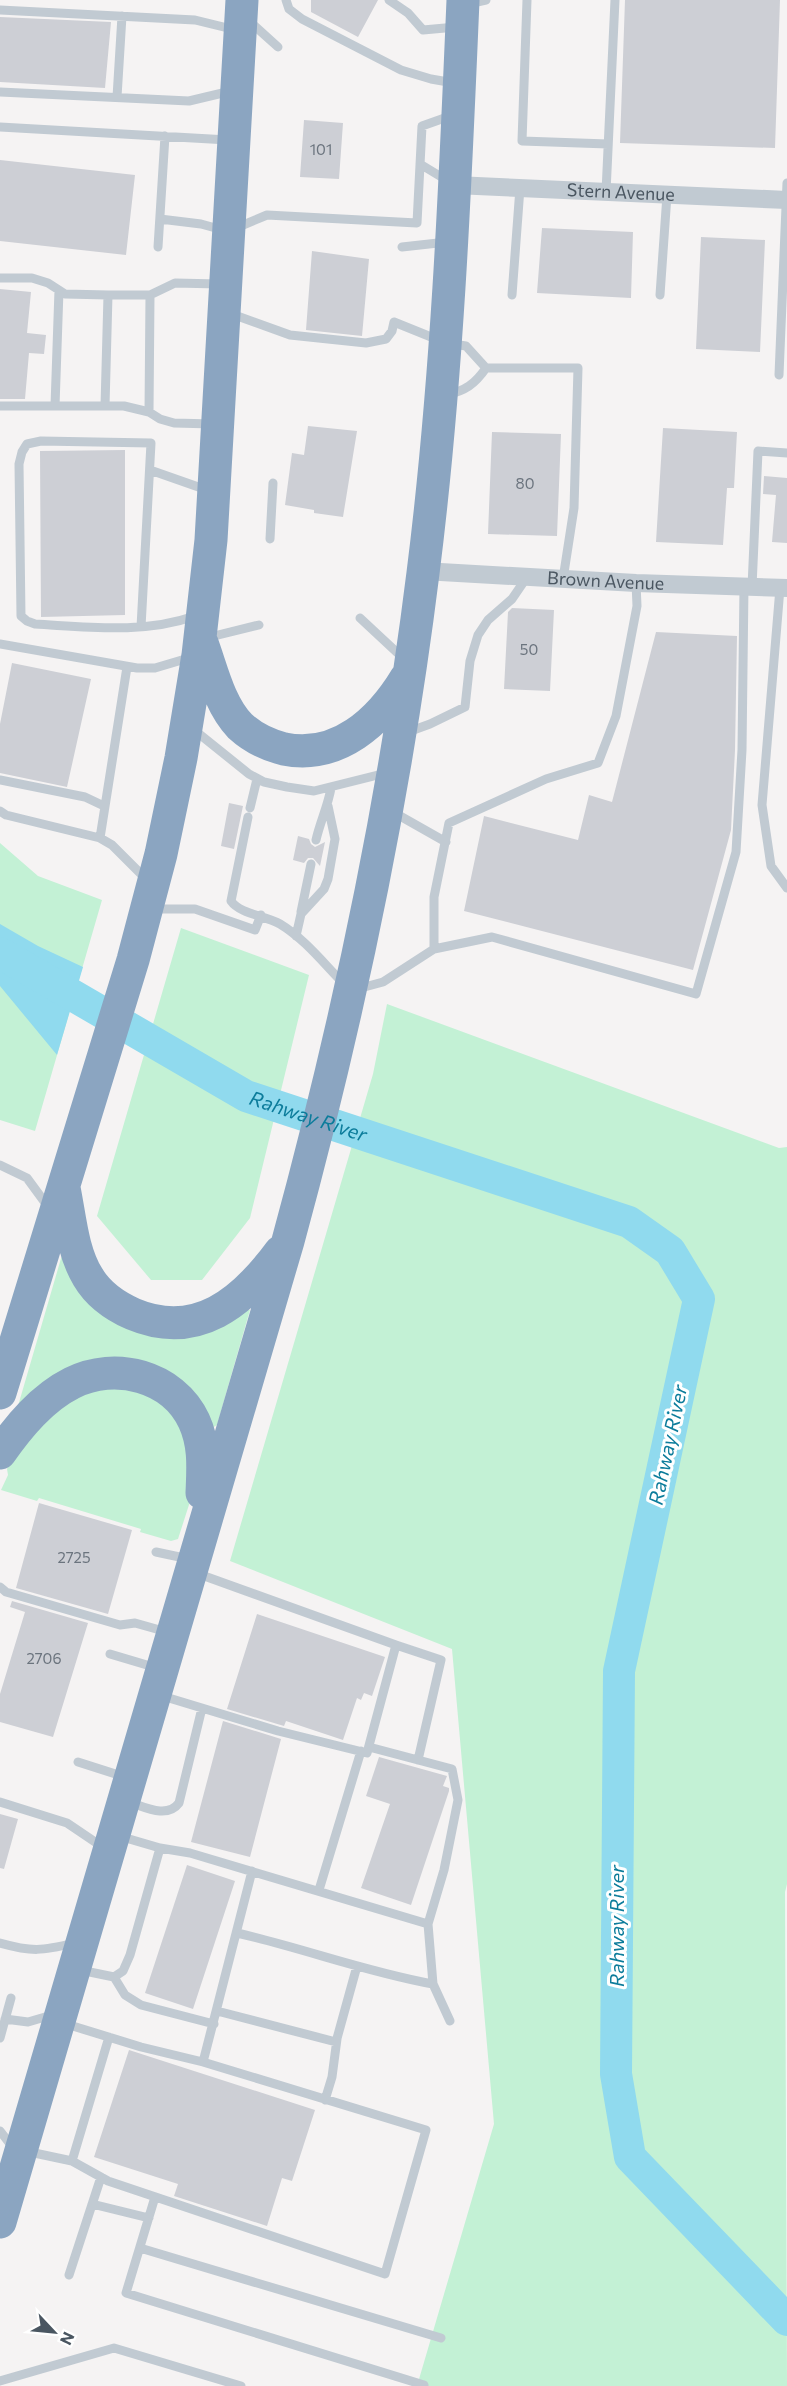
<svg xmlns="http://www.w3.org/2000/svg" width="787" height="2386" font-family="Commissioner,sans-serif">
	<rect width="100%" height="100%" fill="#f5f3f3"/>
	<path fill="#c3f1d5" d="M0,843L38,876L102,900L35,1131L0,1120Z
		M181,928L309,975L250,1218L202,1280H151L97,1216Z
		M387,1004L779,1148L787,1147V1884L785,1892L787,2386H417L494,2124L452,1649L230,1561L373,1074Z
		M62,1255L103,1309L250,1310L217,1425L207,1431L167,1377L18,1406Z
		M130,1384L180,1416L196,1483L178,1539L171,1541L140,1532L141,1529L39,1498L37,1501L1,1490L8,1475L7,1469L13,1454L72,1395Z"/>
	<path fill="#90daee" d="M0,924L38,946L83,967L57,1055L0,986Z"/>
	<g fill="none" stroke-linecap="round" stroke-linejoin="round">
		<path stroke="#90daee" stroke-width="32" id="s1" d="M0,953L246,1096L629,1222L670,1251L699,1299L619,1671L616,2074L630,2157L787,2320"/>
	</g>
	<path fill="#cdcfd5" d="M311,0H378L358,37L311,12Z
		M625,0H780L775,148L620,143Z
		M0,17L111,22L105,88L0,82Z
		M304,120L343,123L339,179L300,177Z
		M0,160L135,175L126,255L0,241Z
		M542,228L633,232L631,298L537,293Z
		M701,237L765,240L760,352L696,349Z
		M312,251L369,259L362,336L306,330Z
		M0,289L31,292L27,333L46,335L44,354L29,353L25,399H0Z
		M308,426L357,431L343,517L314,513V510L285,505L292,453L304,455Z
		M663,428L737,432L734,488H727L723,545L656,542Z
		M492,432L561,434L557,536L488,534Z
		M125,450V615L41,617L40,451Z
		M764,476L787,478V543L772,542L776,495L763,494Z
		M512,608L554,610L550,691L504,689L508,612Z
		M656,632L737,636L735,750L731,830L693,970L464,911L484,816L578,840L589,795L612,802Z
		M12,663L91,679L67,787L0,773V724Z
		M229,803L243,806L234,849L221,846Z
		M298,836L309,839L311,844L315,847L325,842L320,866L313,858H308L304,863L293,860Z
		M39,1503L132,1530L108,1614L16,1588Z
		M12,1601L88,1623L53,1737L0,1722V1694L25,1612L10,1607Z
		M257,1614L385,1657L372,1696L364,1693L361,1700L357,1698L343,1740L286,1721L284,1726L227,1709Z
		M223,1721L281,1739L250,1857L191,1842Z
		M379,1757L447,1776L443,1786L449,1788V1791L411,1905L361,1888L390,1804L366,1796Z
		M0,1814L18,1819L4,1869L0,1868Z
		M187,1865L235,1881L193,2009L145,1993Z
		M129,2050L315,2110L292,2181L282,2178L267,2226L174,2196L178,2184L94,2157Z"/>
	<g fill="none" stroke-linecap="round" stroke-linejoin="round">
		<path stroke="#c1cad2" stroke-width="9" d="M286,0L289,9L302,19L401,70L431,79L454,83
			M389,0L408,13L423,30L456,27
			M527,0L522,141L608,144
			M468,4L486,0
			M0,10L195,20L236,30
			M248,20L278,47
			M0,92L189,101L231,91
			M117,97L122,16
			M0,127L228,140
			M420,164L448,181
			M606,192L615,0
			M160,219L201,224L223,230
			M236,228L267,215L417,223L422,126L453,115
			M158,247L165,136
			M402,247L447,242
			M0,278H32L48,283L65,294L108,295H150L175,283L219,284
			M512,295L520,188
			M660,295L667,195
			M229,313L290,335L366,343L386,339L392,331L394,322L446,343L466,346L486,368
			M486,368H578L574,508L563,579
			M779,375L787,183
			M446,395C465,391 475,384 486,368
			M0,406H124L149,412L160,419L174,423L213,424
			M55,406L59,290
			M105,406L108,295
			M149,412L150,295
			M150,470L207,490
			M270,539L273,483
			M752,587L758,451L787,453
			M780,588L762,805L771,866L787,888
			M360,618L404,659
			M141,627L151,443L41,441L27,444L22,452L19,464L21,616L27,621L35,624C89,627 144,634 195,616
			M206,638L259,625
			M0,644L137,668H155L192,657
			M193,729L249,774L264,782L287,787L314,791L386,773
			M408,732L430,724L465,707L470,661L478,635L488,620L512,599L527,577
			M0,780L85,797L104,806
			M250,808L257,779
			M0,811L6,815L100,838L112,845L148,881
			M393,812L446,842
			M248,817L231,901C240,914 266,916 280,924C305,939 325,965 345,985
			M100,838L127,667
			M316,840C320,822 328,806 331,788
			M152,909H195L255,930L261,915
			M301,912L311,864
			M296,936L301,914L324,889L328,879L335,839L328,806
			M434,949L492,937L696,994L736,852L742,750L744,586
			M357,989L383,982L434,949V897L449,823L546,779L598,763L616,716L637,606L636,583
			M0,1165L27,1178L49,1208
			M156,1552L189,1559
			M0,1587L6,1592L120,1625L135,1623L167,1632
			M396,1645L441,1660L418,1760
			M110,1654L157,1668
			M159,1695L278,1731L367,1753L396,1645L196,1573
			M369,1747L452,1769L458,1800L444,1870L428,1924
			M78,1762L125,1777
			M0,1802L67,1823L104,1848
			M129,1802C145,1807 167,1819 179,1803L202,1708
			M119,1836L160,1848L190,1853L428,1924L433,1984L450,2021
			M319,1890L361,1751
			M237,1933C303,1948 366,1972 433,1984
			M0,1943C32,1952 42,1951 74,1943
			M80,1970L114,1977L123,1971L130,1955L160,1848
			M114,1977L125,1995L141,2005L214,2024
			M217,2011L336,2042L357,1966
			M5,2019L28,2022L52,2015
			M63,2023L141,2047L203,2062L252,1871
			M0,2038L11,1998
			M325,2100L332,2077L337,2039
			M0,2131L14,2149
			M25,2151L72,2161L109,2037
			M72,2161L108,2181L385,2274L426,2130L203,2062
			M155,2197L126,2293L424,2385
			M92,2204L149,2218
			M140,2248L441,2338
			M69,2275L101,2177
			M0,2381L114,2348L241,2386"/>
		<g stroke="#c1cad2" stroke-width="18">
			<path id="s2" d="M455,185L787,200"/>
			<path id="s3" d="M423,571L636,583L787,588"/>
		</g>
		<path stroke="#8ba5c1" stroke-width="33" d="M202,643C212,670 219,704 240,726C252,737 268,745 284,749C338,760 380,721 406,678
			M64,1188C70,1217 72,1251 88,1277C98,1294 115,1306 133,1314C197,1341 243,1302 280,1252
			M0,1393L133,960L161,854L181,758L198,655L211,540L242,0
			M0,1453C19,1426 42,1398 72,1383C115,1361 173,1376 194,1421C205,1445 203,1468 202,1493
			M0,2222L288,1241C348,1021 395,799 423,573C447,383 455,191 463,0"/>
	</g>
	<g text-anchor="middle" stroke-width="6" stroke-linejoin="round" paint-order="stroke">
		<g font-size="15" fill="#6b747e">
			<text x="321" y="155">101</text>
			<text x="525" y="489">80</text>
			<text x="529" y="655">50</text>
			<text x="74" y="1563">2725</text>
			<text x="44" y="1664">2706</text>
		</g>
		<g font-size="18" fill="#4a5661" stroke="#fff">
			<text dy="6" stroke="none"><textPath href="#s2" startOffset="166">Stern Avenue</textPath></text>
			<text dy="6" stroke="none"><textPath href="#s3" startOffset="183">Brown Avenue</textPath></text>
		</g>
		<g font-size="20" font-style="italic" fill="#0c7c9b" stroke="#fff">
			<text dy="7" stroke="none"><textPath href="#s1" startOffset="350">Rahway River</textPath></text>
			<text transform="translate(668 1445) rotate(-78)" y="7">Rahway River</text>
			<text transform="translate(617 1926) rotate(-90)" y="7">Rahway River</text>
		</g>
	</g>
	<g transform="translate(54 2332) rotate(116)" stroke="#ffffff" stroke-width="4.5" paint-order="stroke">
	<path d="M0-4.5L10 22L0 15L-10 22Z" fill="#4a5661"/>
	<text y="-9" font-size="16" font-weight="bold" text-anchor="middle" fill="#4a5661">N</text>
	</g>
</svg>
